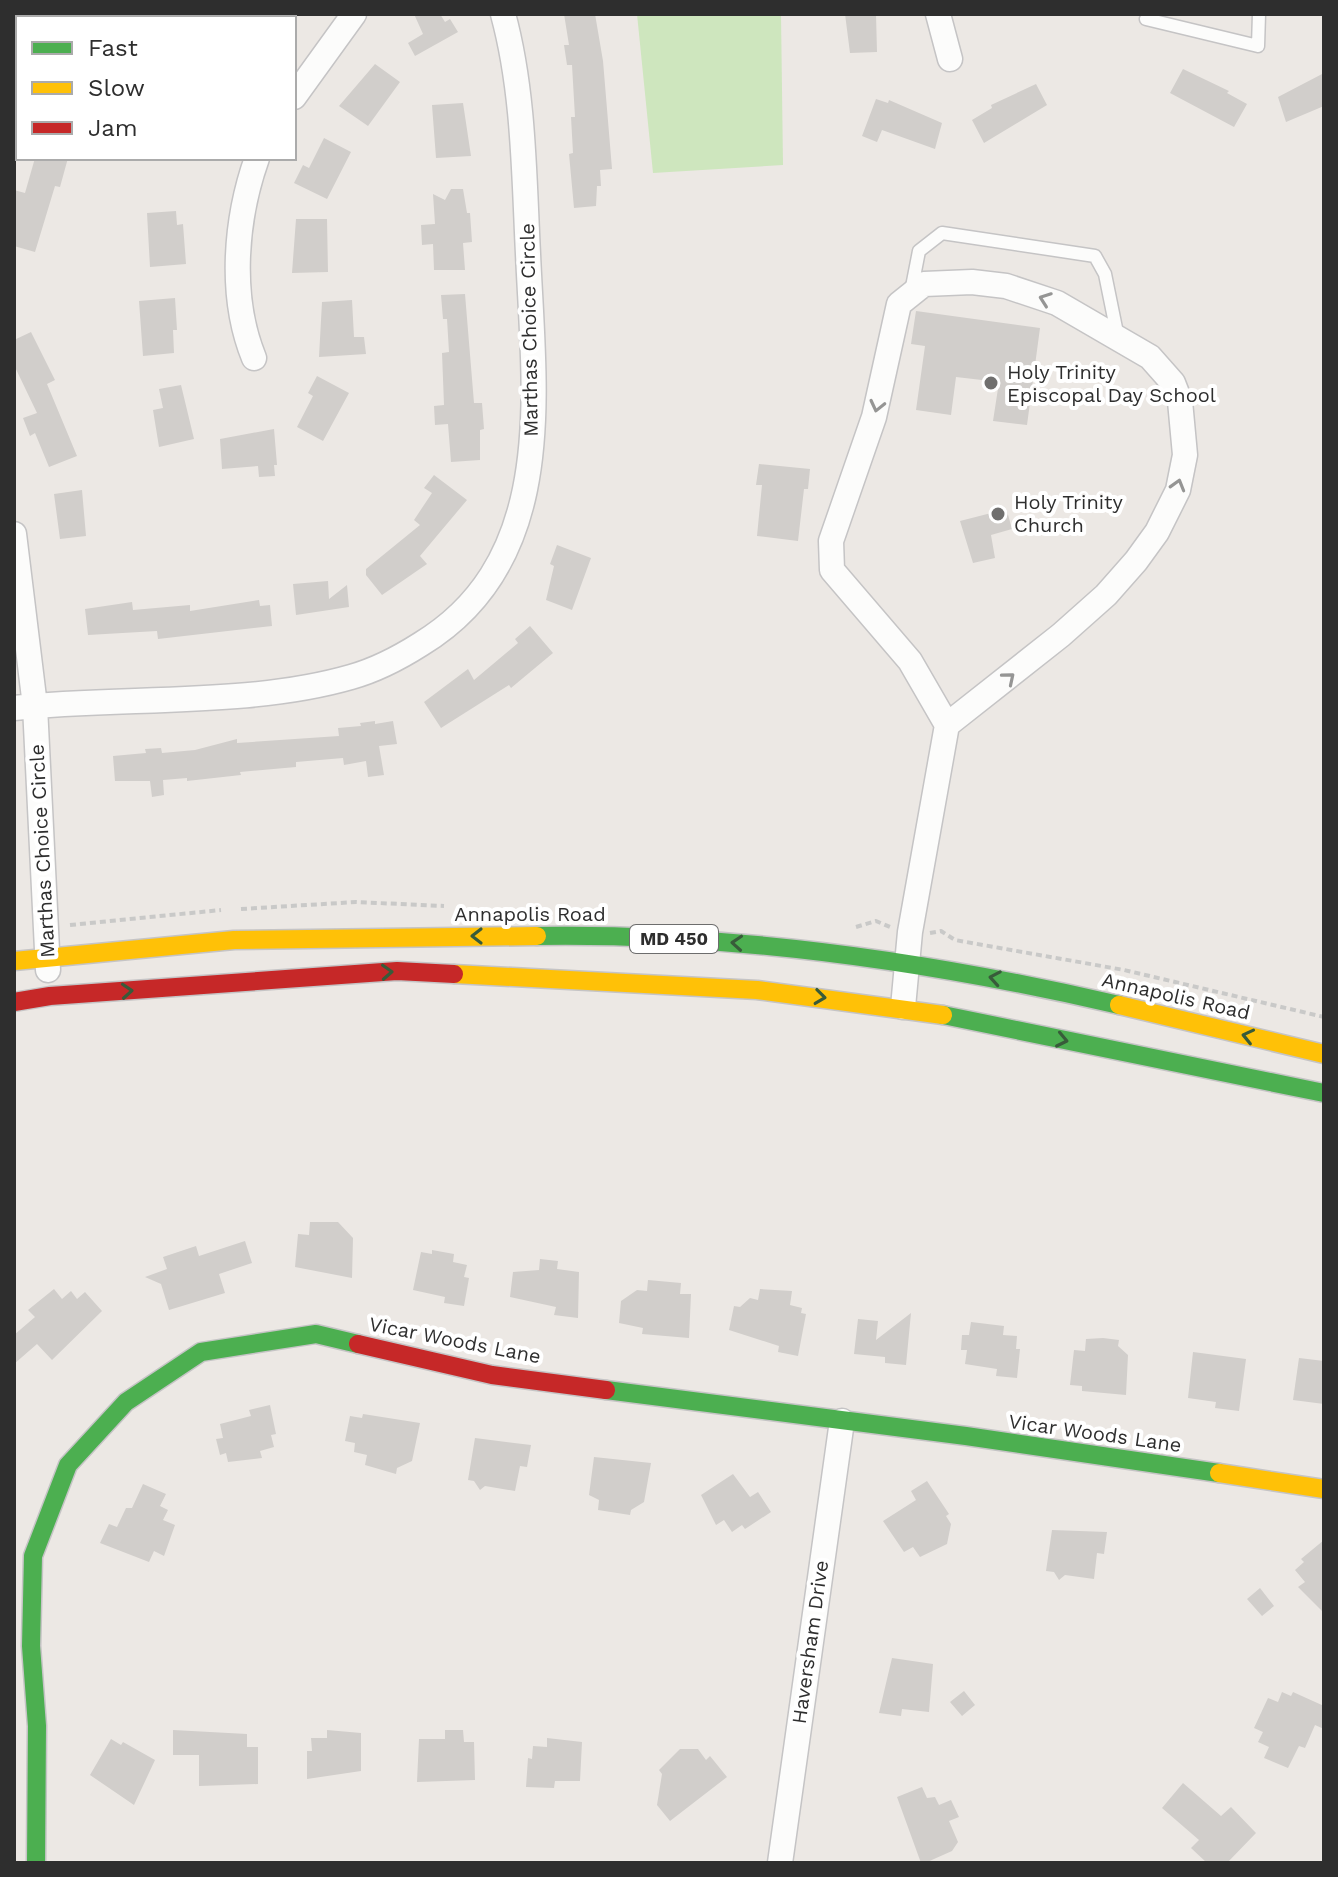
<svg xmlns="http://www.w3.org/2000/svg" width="1338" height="1877" font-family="'Work Sans',sans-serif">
	<rect width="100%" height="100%" fill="#ece8e4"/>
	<path fill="#cee6be" d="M637,14H781L783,165L653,173Z"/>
	<path fill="#d1cecb" d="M414,14H440L445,22L450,19L458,32L415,56L408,43L423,34Z
		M564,14H595L603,61L612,169L600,170L601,186H597L596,206L574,208L569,154L573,153L571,117H575L572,65H567L564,45H569Z
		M845,14H876L877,52L850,53Z
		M375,64L400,82L368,126L339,106Z
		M1183,69L1229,91L1227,93L1247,104L1234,127L1170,93Z
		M1324,73V106L1286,122L1278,97Z
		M1036,84L1047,105L984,143L972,120L992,108L991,105Z
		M876,99L888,103L889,100L942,123L935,149L882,130L877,142L862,136Z
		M463,103L471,156L436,158L432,105Z
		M324,138L351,152L327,199L294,183L303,165L309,168Z
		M35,158H68L60,187L55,186L35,252L14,246V190L25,193Z
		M451,189H463L467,213H470L472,242L463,243L465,270H434L433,244L422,245L421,225L435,224L433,194L445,200Z
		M176,211L177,225L183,224L186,264L150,267L147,213Z
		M296,219H327L328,272L292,273Z
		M465,294L474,403H482L484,429L480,430V460L451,462L448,424L435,425L434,406L444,405L442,353L449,352L447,319H443L441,295Z
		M175,298L177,330H173L174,353L143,356L139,301Z
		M352,300L354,337H364L366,354L319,357L322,302Z
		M916,311L1040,328L1027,425L993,421L999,382L956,377L951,415L916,410L925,346L911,344Z
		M31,332L55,380L47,384L77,456L49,467L35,433L30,436L23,418L37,413L14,365V340Z
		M317,376L349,393L323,441L297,427L313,396L308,393Z
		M181,385L194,439L159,447L153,410L163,408L159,389Z
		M274,429L277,465H274L275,476L259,477L258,466L222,469L220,439Z
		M759,464L810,469L808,489H804L798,541L757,536L762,485H756Z
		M434,475L467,500L420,556L427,564L382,595L366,575V569L420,525L414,520L432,493L424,488Z
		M82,490L86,536L60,539L54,494Z
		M999,511H1007L1012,529L991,535L995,558L973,563L960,521Z
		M557,545L591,558L572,610L546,600L554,566L550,564Z
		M328,581L329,599L347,585L349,607L296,615L293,584Z
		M259,600L260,606L270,605L272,626L158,639L157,631L88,635L85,609L132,602L133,610L190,605V611Z
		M530,626L553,653L511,688L509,685L441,728L424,702L468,669L474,680L518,643L515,639Z
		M375,721V724L393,721L397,744L379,746L384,775L368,777L366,761L344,765L343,758L296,762V767L240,772L241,775L187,781V778L163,780L164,795L152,797L150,781H115L113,756L146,753L145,749L161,748L162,753L195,750L237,739V743L339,736L338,728L361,726L360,723Z
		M310,1222H338L353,1238L352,1278L295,1267L298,1234L309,1235Z
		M245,1241L252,1263L219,1274L225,1293L169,1310L161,1284L145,1277L167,1269L163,1257L196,1246L199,1256Z
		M432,1250L454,1254L453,1262L467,1265L464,1277L469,1278L464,1306L444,1303L445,1297L413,1290L421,1252L432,1254Z
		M540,1259L558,1261L557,1269L579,1272L578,1318L554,1315L556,1307L510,1297L513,1272L539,1270Z
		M648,1280L681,1283L680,1294H691L689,1338L642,1334L643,1328L619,1323L621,1301L637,1290L647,1291Z
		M54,1289L62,1299L71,1291L77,1299L85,1292L102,1311L52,1360L37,1344L14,1364V1335L35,1317L28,1310Z
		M760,1289L792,1291L790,1305L802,1308L801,1313L806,1314L798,1356L778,1352L779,1346L729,1330L734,1306L740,1307L750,1298L758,1300Z
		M911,1313L906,1365L885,1363V1357L854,1354L858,1319L878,1321L876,1340Z
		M971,1322L1004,1326L1003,1335L1017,1336L1016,1349H1020L1017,1378L996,1376L997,1369L965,1364L967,1350H961L962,1335H969Z
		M1103,1338L1119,1340L1118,1346L1128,1355L1126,1395L1082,1391V1386L1070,1385L1074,1350L1085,1351L1086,1339Z
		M1193,1352L1246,1359L1239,1411L1215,1408L1216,1402L1188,1398Z
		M1299,1358L1324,1361V1404L1293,1400Z
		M270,1405L276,1434L271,1435L274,1447L260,1451L262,1458L228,1462L226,1453L220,1455L216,1439L223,1438L220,1424L251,1416L249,1410Z
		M363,1414L420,1423L412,1461L397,1468L396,1474L365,1465L367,1455L354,1452L355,1443L345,1441L350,1416L362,1418Z
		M475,1438L531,1445L527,1467L520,1466L515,1491L485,1486L480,1490L474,1481L468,1480Z
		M594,1457L651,1463L644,1502L631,1510L630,1515L598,1510L599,1500L589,1495Z
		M733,1474L750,1497L758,1492L771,1512L745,1529L742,1525L732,1532L724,1520L716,1525L701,1495Z
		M927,1481L949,1514L946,1516L951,1524L947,1544L920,1557L913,1547L904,1552L883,1521L916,1500L911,1491Z
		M143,1484L166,1494L160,1506L168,1510L163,1520L175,1525L164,1556L154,1551L149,1562L100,1543L109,1524L117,1527L126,1508H132Z
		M1052,1530L1107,1532L1104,1554L1097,1553L1094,1579L1065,1575L1059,1580L1054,1572L1046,1571Z
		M1324,1540V1613L1298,1587L1305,1582L1295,1570L1304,1562L1301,1559Z
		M1260,1588L1274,1606L1262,1616L1247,1599Z
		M892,1658L933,1664L929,1712L902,1709L901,1716L879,1713Z
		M964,1691L975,1705L962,1716L950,1702Z
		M1282,1692L1291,1696L1293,1692L1324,1706V1729L1315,1725L1305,1748L1299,1746L1288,1768L1264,1758L1269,1747L1258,1742L1263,1732L1254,1728L1268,1698L1278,1702Z
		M173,1730L247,1734V1747H258V1784L199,1786V1755H173Z
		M327,1730L361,1733V1771L307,1779V1751H312L311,1738H327Z
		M445,1730H463L464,1742H474L475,1780L417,1782L419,1739H445Z
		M547,1738L582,1742L580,1781H555L554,1788L526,1787L528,1758L532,1759L533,1746L547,1747Z
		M111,1739L121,1745L123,1742L155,1760L134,1805L90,1775Z
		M680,1749H698L706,1760L710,1756L727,1777L670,1821L657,1805L662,1774L659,1770Z
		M1183,1783L1221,1816L1231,1807L1256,1833L1227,1863H1207L1191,1848L1199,1840L1162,1808Z
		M922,1787L927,1798L935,1797L939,1805L951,1800L959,1817L949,1821L958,1842L952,1851L925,1863H921L897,1797Z"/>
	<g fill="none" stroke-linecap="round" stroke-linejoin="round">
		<g stroke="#c5c4c5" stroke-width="15">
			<path id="lane" d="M1146,19L1258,46L1259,14
				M911,292L919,251L942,233L1095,256L1105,274L1118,338"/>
		</g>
		<g stroke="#c5c4c5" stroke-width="27">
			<path id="street" d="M938,14L950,59
				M14,37L18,25
				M294,97L354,14
				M254,358C229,297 235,220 257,158
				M14,534L35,706L48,970
				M14,708C121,696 247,707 351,677C376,670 399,658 421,644C559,560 534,392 528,254C524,175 524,91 503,14
				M903,1007L910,932L947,725L910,661L832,570L831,541L874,417L899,304L924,284L972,282L1006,286L1057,303L1150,357L1173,383L1180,401L1185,455L1178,490L1157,532L1136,561L1106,595L1061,635L947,725
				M780,1863L842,1421"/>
		</g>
		<g stroke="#c5c4c5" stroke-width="21">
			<path id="fast" d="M537,936C732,933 929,961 1119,1005
				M943,1015L1324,1093
				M606,1390L966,1436L1219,1473
				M36,1863L37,1726L31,1646L33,1556L68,1465L126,1402L201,1352L316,1334L358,1344"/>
		</g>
		<g stroke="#c5c4c5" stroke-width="21">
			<path id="slow" d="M14,961L234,940L537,936
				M454,974L757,990L943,1015
				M1119,1005L1324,1054
				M1219,1473L1324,1489"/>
		</g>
		<g stroke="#c5c4c5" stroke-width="21">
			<path id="jam" d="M14,1002L50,996L397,971L454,974
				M358,1344L492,1375L606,1390"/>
		</g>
		<path stroke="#c9c9c8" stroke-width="4" stroke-dasharray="6 4" stroke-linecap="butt" d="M241,909L356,902L444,906
			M70,925L221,910
			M856,927L876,921L890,927
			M930,933L941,931L955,940L1124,970L1324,1017"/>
		<use href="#lane" stroke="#fcfcfb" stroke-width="12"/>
		<use href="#street" stroke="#fcfcfb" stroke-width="24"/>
		<use href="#fast" stroke="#4caf50" stroke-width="18"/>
		<use href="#slow" stroke="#ffc107" stroke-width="18"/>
		<use href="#jam" stroke="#c62828" stroke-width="18"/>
	</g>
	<defs><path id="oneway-chevron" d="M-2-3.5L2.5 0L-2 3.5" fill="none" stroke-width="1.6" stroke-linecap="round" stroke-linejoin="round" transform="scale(2)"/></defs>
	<g stroke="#959594">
		<use href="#oneway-chevron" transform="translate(1045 299) rotate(-160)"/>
		<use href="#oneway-chevron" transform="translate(877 406) rotate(103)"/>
		<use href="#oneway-chevron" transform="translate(1178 485) rotate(-74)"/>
		<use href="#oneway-chevron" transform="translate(1009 678) rotate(-40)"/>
	</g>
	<g stroke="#385b3a">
		<use href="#oneway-chevron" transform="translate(477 936) rotate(180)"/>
		<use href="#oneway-chevron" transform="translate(737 943) rotate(-176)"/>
		<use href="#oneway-chevron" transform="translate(387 972) rotate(-3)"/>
		<use href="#oneway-chevron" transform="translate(995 978) rotate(-170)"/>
		<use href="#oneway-chevron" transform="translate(127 991) rotate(-4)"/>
		<use href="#oneway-chevron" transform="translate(820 997) rotate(7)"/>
		<use href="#oneway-chevron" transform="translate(1248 1036) rotate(-167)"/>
		<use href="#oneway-chevron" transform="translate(1062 1040) rotate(12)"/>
	</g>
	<g fill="#706f6e" stroke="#fff" stroke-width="3">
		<circle cx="991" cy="383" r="8"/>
		<circle cx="998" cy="514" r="8"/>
	</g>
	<g text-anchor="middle" stroke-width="8" stroke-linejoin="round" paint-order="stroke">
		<rect fill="#fff" stroke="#6d6d6d" stroke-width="2" x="630" y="925" width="88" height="28" rx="6"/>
		<g font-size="18" font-weight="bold" fill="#2e2e2e">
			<text x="674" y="945">MD 450</text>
		</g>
		<g font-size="20" fill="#2e2e2e" stroke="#fff">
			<text transform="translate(529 330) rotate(-91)" y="7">Marthas Choice Circle</text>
			<text transform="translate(42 851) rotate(-93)" y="7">Marthas Choice Circle</text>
			<text x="530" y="921">Annapolis Road</text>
			<text transform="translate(1176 996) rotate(13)" y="7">Annapolis Road</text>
			<text transform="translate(455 1340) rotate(11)" y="7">Vicar Woods Lane</text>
			<text transform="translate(1095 1433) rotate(8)" y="7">Vicar Woods Lane</text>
			<text transform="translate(810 1642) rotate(-82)" y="7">Haversham Drive</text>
		</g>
		<g font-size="20" fill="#2e2e2e" stroke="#fff" text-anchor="start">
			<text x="1007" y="379">Holy Trinity<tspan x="1007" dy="23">Episcopal Day School</tspan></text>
			<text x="1014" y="509">Holy Trinity<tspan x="1014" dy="23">Church</tspan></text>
		</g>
	</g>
	<rect width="1338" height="1877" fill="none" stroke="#2e2e2e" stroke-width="32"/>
	<rect x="16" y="16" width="280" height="144" fill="#ffffff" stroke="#ababab" stroke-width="2"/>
	<rect x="32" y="42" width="40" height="12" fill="#4caf50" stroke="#ababab" stroke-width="2"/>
	<text x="88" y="56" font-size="24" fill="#2e2e2e">Fast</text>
	<rect x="32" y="82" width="40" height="12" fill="#ffc107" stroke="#ababab" stroke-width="2"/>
	<text x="88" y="96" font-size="24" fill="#2e2e2e">Slow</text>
	<rect x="32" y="122" width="40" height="12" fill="#c62828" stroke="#ababab" stroke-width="2"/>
	<text x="88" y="136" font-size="24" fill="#2e2e2e">Jam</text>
</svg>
